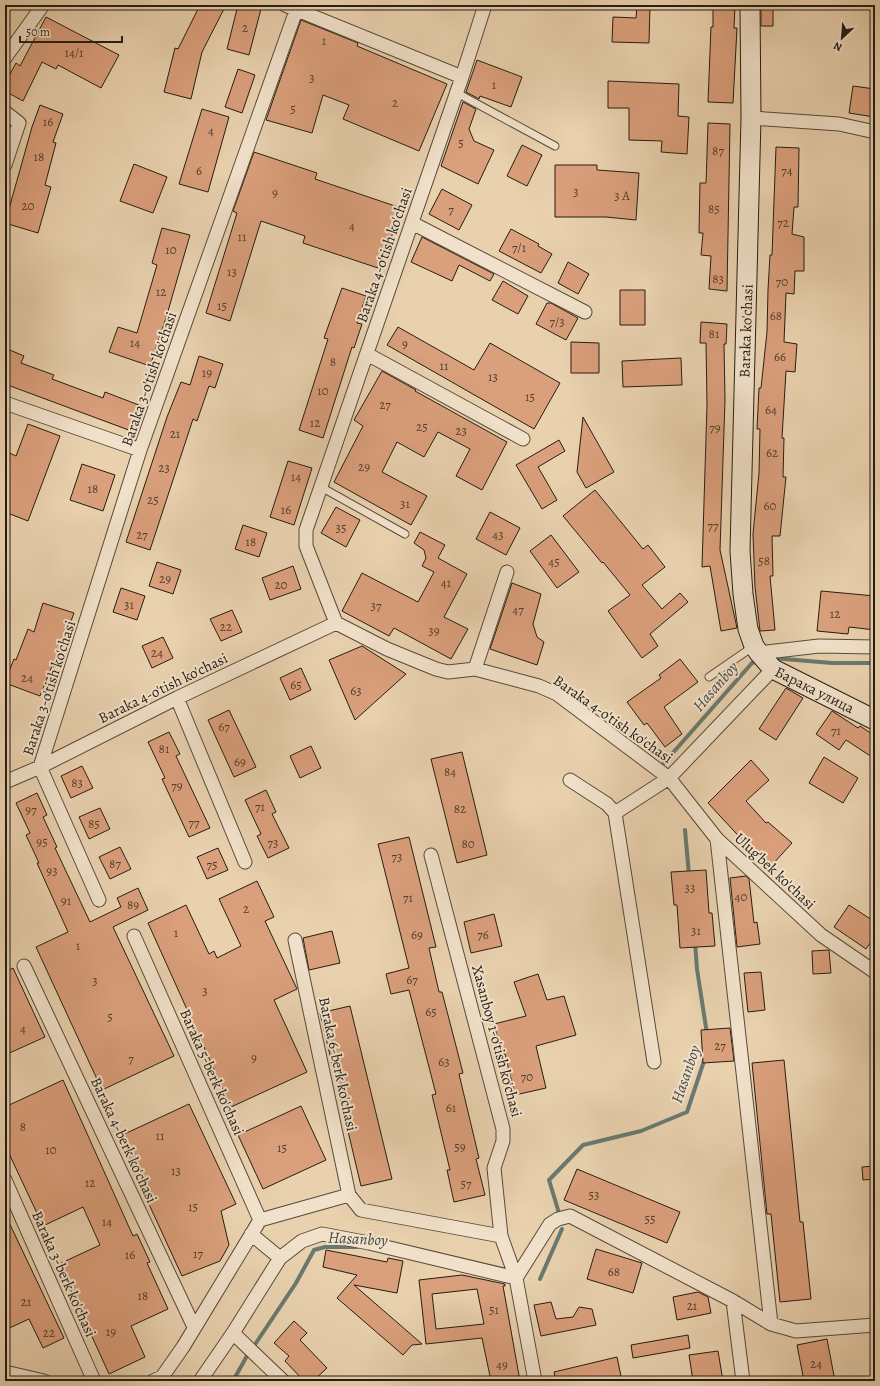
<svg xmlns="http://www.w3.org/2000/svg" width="880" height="1386" font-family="Alegreya,serif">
	<rect width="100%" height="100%" fill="#e9d1ae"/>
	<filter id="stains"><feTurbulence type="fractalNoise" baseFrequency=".005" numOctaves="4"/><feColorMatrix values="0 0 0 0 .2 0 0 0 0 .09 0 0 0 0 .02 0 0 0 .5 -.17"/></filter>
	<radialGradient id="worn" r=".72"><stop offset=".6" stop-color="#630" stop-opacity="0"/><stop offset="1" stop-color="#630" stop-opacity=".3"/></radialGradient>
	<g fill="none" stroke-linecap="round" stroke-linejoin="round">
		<path stroke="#697970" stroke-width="4" d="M772,658L832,663H875
			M663,764L752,663L758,661
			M685,830L689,875
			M695,942L697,969L707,1034
			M559,1213L549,1180L583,1145L641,1131L687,1112L705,1058
			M540,1279L562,1229
			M254,1346L296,1283L314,1250L325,1247H357
			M233,1381L248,1354"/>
	</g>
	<path fill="#da9f7b" stroke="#251d14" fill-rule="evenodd" d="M200,5H226L202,52L191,99L164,92L175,48L178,49Z
		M238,5H262L249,55L227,49Z
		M637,5H650L649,43L612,42L613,17L636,18Z
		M713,5H735L734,28H737L733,103L708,102L711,27H713Z
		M761,5H773V26H761Z
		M46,17L119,55L101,88L58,65L56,69L42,62L23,101L5,91V83L16,63L20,66Z
		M301,20L358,43L357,46L447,84L419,151L343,119L349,105L323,95L312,133L266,120Z
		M477,60L522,77L511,107L480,96L479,99L466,92Z
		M238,69L255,75L242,113L225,107Z
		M608,81L679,84L678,116L689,117L687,154L661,152L662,141L629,140V108H608Z
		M853,86L875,89L874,117L849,113Z
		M463,102L476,109L469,129L474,141L494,150L478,184L441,166Z
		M40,105L63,114L53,142L56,143L45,185L51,187L38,233L5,223L32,127Z
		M202,109L229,117L208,192L179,184Z
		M708,123L730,124L727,291L709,289L711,256L701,255L703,233H699L700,183H706Z
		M522,145L542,155L527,186L507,176Z
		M776,147L799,148L798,207H794L792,234L804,237V271H795L794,294L786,293L784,342L797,344L795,372L786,371L782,438H784L783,477H786L780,536H772L773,576H770L775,630L760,631L755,587L753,534L759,473L760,429H757L759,388H761L767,332L768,290L770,255H772Z
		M254,152L317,173L315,179L401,208L381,269L303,243L305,236L261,221L230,321L206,313L237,213L233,211Z
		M134,164L167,177L153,213L120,201Z
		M555,165H597V170L639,173L636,220L606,217H555Z
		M442,189L472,205L459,230L429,214Z
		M162,228L190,235L166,318L150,366L109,352L118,327L137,333L157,265L152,263Z
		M511,229L539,244L538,246L552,254L541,273L499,251Z
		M422,237L494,274L490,281L459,265L452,281L411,262Z
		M568,262L589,274L578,294L558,283Z
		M503,281L528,296L518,314L492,300Z
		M342,288L366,296L357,323L362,324L354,348L352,347L323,438L299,430L328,339L324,338Z
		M620,290H645V325H620Z
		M547,303H551L578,318L566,340L536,324Z
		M701,322L727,324L726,344H724L725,400L720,550L737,628L721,631L710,566L702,567L707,405L706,343H700Z
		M398,327L474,370L490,343L560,383L534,429L387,345Z
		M571,342L599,343V373H571Z
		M5,348L24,356L21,363L54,375L52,379L103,398L105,392L144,407L134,432L5,384Z
		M199,356L223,364L215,388L209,386L197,421L193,419L150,550L126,542L167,417L181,382L190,385Z
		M681,358L682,385L623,387L622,361Z
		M382,371L416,390L415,391L507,442L482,490L456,476L470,449L438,432L424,457L397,442L382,472L427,496L411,525L334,482L363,426L354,420Z
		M583,417L614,472L586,488L577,472Z
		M28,424L60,436L28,521L5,512V451L16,456Z
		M559,440L565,451L538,467L557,500L542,509L516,465Z
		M288,461L312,468L294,525L270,517Z
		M82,464L115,475L103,511L70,500Z
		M595,490L643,549L648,545L665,567L642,585L662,609L680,593L688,602L650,634L658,646L642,658L608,611L630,595L603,562L602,563L563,516Z
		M336,507L360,520L346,547L321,533Z
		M490,512L520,528L506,555L476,539Z
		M243,525L267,533L259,557L235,549Z
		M420,532L445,545L438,558L467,574L444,617L468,629L451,659L394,628L389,636L342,611L362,573L418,602L434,572L422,566L426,558L424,550L414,543Z
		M551,535L579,572L557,588L530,551Z
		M157,562L181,570L173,594L149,586Z
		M293,566L301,589L270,600L262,578Z
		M512,583L541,594L533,624L537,637L544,642L537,665L490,649Z
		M121,588L145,596L137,620L113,612Z
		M821,591L875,596V630L849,627L848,634L817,631Z
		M43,603L74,613L54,667L52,666L40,696L5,683V681L14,659L16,660L28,629L34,632Z
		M232,610L242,632L221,641L210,619Z
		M163,637L173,658L152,668L142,646Z
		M362,646L406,674L355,720L329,660Z
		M680,659L698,682L664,707L682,734L665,747L647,723L644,725L627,702L661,678L659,675Z
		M301,668L311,690L290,700L280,678Z
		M786,688L803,698L776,740L759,729Z
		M229,710L256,767L234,777L208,720Z
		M832,711L858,728L860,726L875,736V759L846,740L839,750L816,734Z
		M169,732L180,754L176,756L210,828L189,837L162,779L165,778L148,742Z
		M311,746L321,768L300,778L290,756Z
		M462,752L487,855L457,863L431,759Z
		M824,757L858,778L843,803L809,783Z
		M751,760L769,780L746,801L766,823L768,822L792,843L771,866L747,845L708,803Z
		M82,766L93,788L71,798L61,776Z
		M266,790L276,812L272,814L289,848L268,858L257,836L261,834L245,800Z
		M37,793L47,815L43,817L57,847L55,848L90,922L121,907L117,898L138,888L148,910L113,927L174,1056L102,1090L36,947L68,932L37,863H39L26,835L30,833L16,803Z
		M100,808L110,829L89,839L79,817Z
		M409,837L436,947L429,948L439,992H442L463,1073L459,1074L479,1158L476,1159L485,1195L454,1202L447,1170H450L432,1095L436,1094L409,990L391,994L386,974L409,968L378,844Z
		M120,847L131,869L110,879L99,857Z
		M218,848L228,870L207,879L197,857Z
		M706,870L709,913H712L715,946L680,948L677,905H674L671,872Z
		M746,876L749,879L754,923L757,922L760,944L737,947L730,878Z
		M257,881L274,917L265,921L297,989L274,1000L307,1072L231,1107L148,923L186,905L209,954L214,951L217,958L241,946L219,899Z
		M849,905L875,922V936L866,949L834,927Z
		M494,914L502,946L471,953L464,922Z
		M332,931L340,963L309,970L303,938Z
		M829,950L831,973L813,974L812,951Z
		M13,968L45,1037L5,1055V972Z
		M761,972L765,1010L748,1012L744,973Z
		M538,974L547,1000L564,996L576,1035L536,1046L546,1088L515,1095L505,1054L502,1055L494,1024L526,1016L514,982Z
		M350,1006L392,1179L361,1186L320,1013Z
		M730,1028L734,1061L703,1063L701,1030Z
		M784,1060L800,1222H803L811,1299L780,1302L771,1214H767L752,1063Z
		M63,1080L133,1236L137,1234L150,1262L147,1263L168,1309L131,1326L145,1357L109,1374L59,1264L100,1245L83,1207L43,1226L5,1145V1107Z
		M189,1104L236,1204L221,1211L229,1245L220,1261L182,1276L118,1137Z
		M301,1106L326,1160L263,1189L238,1135Z
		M875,1166V1179L863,1180L862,1167Z
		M577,1169L680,1212L667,1243L564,1200Z
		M5,1214L64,1338L43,1348L29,1319L5,1330Z
		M596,1249L642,1263L633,1293L587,1279Z
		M326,1250L387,1262L388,1258L403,1261L397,1293L354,1285L422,1344L412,1345L403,1355L337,1298L357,1275L323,1267Z
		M462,1275L505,1284V1286H503L520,1381H491L482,1338L426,1344L419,1280ZM477,1289L484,1324L436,1329L432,1294Z
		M698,1292L708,1297L711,1313L677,1320L673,1297Z
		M551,1302L556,1319L573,1317L579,1307L592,1309L596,1325L541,1336L534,1305Z
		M294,1321L307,1333L300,1340L327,1368L313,1381H304L285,1361L289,1356L274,1343Z
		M688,1335L690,1348L633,1358L631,1345Z
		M827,1339L835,1381H804L797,1345Z
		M718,1351L723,1381H693L689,1355Z
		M617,1357L622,1381H556L554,1372Z"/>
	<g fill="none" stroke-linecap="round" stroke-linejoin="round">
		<g stroke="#564a3a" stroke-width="9">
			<path id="lane" d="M457,93L555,146
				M321,487L405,534
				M709,677L754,646"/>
		</g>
		<g stroke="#564a3a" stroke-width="15">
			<path id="street" d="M285,5L462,77
				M485,5L462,77L306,530V546L336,623L387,649L436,669L448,672L475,669L539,686L557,694L669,778L717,839L821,935L875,972
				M5,58L43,5
				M5,112L19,123L5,165
				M751,118L839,124L875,132
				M412,223L585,312
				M367,354L523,439
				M5,403L140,450
				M759,653L819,646L875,647
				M475,669L507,572
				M177,698L245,862
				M570,780L607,804L615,813L654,1062
				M5,782L40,767L177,698L336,623
				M615,813L669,778L773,669
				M717,839L771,1324
				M431,855L503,1129V1141L494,1168L501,1236L516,1278L535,1381
				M99,900L40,767L140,450L298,5
				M134,936L260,1220
				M295,940L349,1195
				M24,966L194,1327
				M5,1180L94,1381
				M251,1234L280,1258
				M516,1278L550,1224L558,1219L570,1216L733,1301L771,1324L796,1331L875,1325
				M733,1301L743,1381
				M233,1333L283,1381
				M5,1372L44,1381
				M153,1381L162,1377L183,1347L260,1220L349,1195L361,1210L501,1236
				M200,1381L233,1333L280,1258L302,1241L322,1234L369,1243L516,1278"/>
		</g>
		<g stroke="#251d14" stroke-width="21">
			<g id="secondary">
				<path id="s1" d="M750,5L751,118L740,551L743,594L748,629L754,646L759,653L773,669L875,720"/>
			</g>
		</g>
		<use href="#lane" stroke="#f1e1ca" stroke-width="7"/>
		<use href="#street" stroke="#f1e1ca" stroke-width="13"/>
		<use href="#secondary" stroke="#f1e1ca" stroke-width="19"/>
	</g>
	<g text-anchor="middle" stroke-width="4" stroke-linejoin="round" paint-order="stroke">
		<g font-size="13" fill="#523e2e">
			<text x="245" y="32">2</text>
			<text x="324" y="45">1</text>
			<text x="74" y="57">14/1</text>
			<text x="312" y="82">3</text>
			<text x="494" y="89">1</text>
			<text x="395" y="107">2</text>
			<text x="293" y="113">5</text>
			<text x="48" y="126">16</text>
			<text x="211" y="135">4</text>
			<text x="461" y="147">5</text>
			<text x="718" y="155">87</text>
			<text x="39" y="161">18</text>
			<text x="199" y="175">6</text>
			<text x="787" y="175">74</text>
			<text x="576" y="196">3</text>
			<text x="275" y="197">9</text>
			<text x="622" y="200">3 A</text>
			<text x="28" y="210">20</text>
			<text x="714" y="213">85</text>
			<text x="451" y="214">7</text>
			<text x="783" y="227">72</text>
			<text x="352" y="230">4</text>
			<text x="242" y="241">11</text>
			<text x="519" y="252">7/1</text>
			<text x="171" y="254">10</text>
			<text x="232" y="276">13</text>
			<text x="718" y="283">83</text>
			<text x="782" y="286">70</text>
			<text x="161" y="296">12</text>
			<text x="222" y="310">15</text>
			<text x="776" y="320">68</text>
			<text x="557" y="326">7/3</text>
			<text x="714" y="338">81</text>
			<text x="135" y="347">14</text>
			<text x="405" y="348">9</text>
			<text x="780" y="361">66</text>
			<text x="333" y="366">8</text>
			<text x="444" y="370">11</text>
			<text x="207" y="377">19</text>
			<text x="493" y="381">13</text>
			<text x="323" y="395">10</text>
			<text x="530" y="401">15</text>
			<text x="385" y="409">27</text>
			<text x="771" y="414">64</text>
			<text x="315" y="427">12</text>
			<text x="422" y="431">25</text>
			<text x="715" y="432">79</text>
			<text x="461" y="435">23</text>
			<text x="175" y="438">21</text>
			<text x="772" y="457">62</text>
			<text x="364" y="471">29</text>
			<text x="164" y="472">23</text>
			<text x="296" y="481">14</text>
			<text x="93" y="493">18</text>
			<text x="153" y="504">25</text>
			<text x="405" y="508">31</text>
			<text x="770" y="510">60</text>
			<text x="286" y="514">16</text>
			<text x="713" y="530">77</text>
			<text x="341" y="532">35</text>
			<text x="142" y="539">27</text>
			<text x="498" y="539">43</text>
			<text x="251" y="546">18</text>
			<text x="764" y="565">58</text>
			<text x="554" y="566">45</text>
			<text x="165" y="583">29</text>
			<text x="446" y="587">41</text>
			<text x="281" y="589">20</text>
			<text x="129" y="609">31</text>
			<text x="376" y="610">37</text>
			<text x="518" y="614">47</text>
			<text x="835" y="618">12</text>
			<text x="226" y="631">22</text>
			<text x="434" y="635">39</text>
			<text x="157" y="657">24</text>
			<text x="27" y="682">24</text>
			<text x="296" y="689">65</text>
			<text x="356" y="695">63</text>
			<text x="224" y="731">67</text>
			<text x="836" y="735">71</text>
			<text x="164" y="753">81</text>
			<text x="240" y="766">69</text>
			<text x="450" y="776">84</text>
			<text x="77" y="787">83</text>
			<text x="177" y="790">79</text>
			<text x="260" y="811">71</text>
			<text x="460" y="813">82</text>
			<text x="31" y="814">97</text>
			<text x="194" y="827">77</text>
			<text x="94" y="828">85</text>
			<text x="42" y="846">95</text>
			<text x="273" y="847">73</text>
			<text x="468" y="848">80</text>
			<text x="397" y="861">73</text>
			<text x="115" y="868">87</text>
			<text x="212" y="869">75</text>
			<text x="52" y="875">93</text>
			<text x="690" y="892">33</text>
			<text x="741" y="901">40</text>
			<text x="408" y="902">71</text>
			<text x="66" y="905">91</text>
			<text x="133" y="909">89</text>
			<text x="246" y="913">2</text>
			<text x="696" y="935">31</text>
			<text x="176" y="937">1</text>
			<text x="417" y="939">69</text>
			<text x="483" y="939">76</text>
			<text x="78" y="950">1</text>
			<text x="412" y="984">67</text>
			<text x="95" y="985">3</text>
			<text x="205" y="995">3</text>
			<text x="431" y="1016">65</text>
			<text x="110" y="1021">5</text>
			<text x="23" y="1033">4</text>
			<text x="720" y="1050">27</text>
			<text x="254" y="1062">9</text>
			<text x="131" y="1063">7</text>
			<text x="444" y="1066">63</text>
			<text x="527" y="1081">70</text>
			<text x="451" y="1112">61</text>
			<text x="23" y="1131">8</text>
			<text x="160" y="1140">11</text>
			<text x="460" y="1151">59</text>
			<text x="282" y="1152">15</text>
			<text x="51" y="1154">10</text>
			<text x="176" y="1175">13</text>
			<text x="90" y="1187">12</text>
			<text x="466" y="1188">57</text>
			<text x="594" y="1199">53</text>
			<text x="193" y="1211">15</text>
			<text x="650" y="1223">55</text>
			<text x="107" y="1226">14</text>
			<text x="198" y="1258">17</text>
			<text x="130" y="1259">16</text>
			<text x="614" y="1276">68</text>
			<text x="143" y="1300">18</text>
			<text x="26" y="1306">21</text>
			<text x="692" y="1310">21</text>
			<text x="494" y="1314">51</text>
			<text x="111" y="1336">19</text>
			<text x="49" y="1337">22</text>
			<text x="816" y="1368">24</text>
			<text x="502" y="1369">49</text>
		</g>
		<g font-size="15" fill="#251d14" stroke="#f1e1ca">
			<text transform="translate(384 255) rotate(-71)" y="5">Baraka 4-o'tish ko'chasi</text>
			<text transform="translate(746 331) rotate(-88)" y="5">Baraka ko'chasi</text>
			<text transform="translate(149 379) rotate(-71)" y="5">Baraka 3-o'tish ko'chasi</text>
			<text transform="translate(49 688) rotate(-72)" y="5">Baraka 3-o'tish ko'chasi</text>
			<text transform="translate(163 688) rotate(-26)" y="5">Baraka 4-o'tish ko'chasi</text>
			<text dy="5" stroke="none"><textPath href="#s1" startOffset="719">Барака улица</textPath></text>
			<text transform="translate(613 719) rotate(35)" y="5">Baraka 4-o'tish ko'chasi</text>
			<text transform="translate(775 871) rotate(43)" y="5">Ulug'bek ko'chasi</text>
			<text transform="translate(497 1041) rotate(75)" y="5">Xasanboy 1-o'tish ko'chasi</text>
			<text transform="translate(338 1064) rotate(78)" y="5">Baraka 6-berk ko'chasi</text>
			<text transform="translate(212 1072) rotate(66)" y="5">Baraka 5-berk ko'chasi</text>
			<text transform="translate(124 1140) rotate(65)" y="5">Baraka 4-berk ko'chasi</text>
			<text transform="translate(64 1274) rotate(66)" y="5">Baraka 3-berk ko'chasi</text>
		</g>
		<g font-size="16" font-style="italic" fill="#474b42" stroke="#f1e1ca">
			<text transform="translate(715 686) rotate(-49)" y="6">Hasanboy</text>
			<text transform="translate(685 1074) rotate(-71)" y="6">Hasanboy</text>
			<text transform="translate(358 1238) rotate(3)" y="6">Hasanboy</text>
		</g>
	</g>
	<rect width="880" height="1386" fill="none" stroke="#e9d1ae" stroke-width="20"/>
	<rect x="6" y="6" width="868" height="1374" fill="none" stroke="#251d14" stroke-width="2"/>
	<rect x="10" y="10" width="860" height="1366" fill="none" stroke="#251d14"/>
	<g transform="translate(842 38) rotate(206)" stroke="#f1e1ca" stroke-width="3" paint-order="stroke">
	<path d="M0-3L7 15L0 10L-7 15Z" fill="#251d14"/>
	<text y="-6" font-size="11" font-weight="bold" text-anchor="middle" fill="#251d14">N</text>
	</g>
	<path d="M20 36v6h102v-6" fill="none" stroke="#251d14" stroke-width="2"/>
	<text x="26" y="36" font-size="12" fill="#251d14" stroke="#f1e1ca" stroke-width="3" paint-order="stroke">50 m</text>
	<rect width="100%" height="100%" filter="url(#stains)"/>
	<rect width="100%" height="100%" fill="url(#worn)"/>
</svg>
